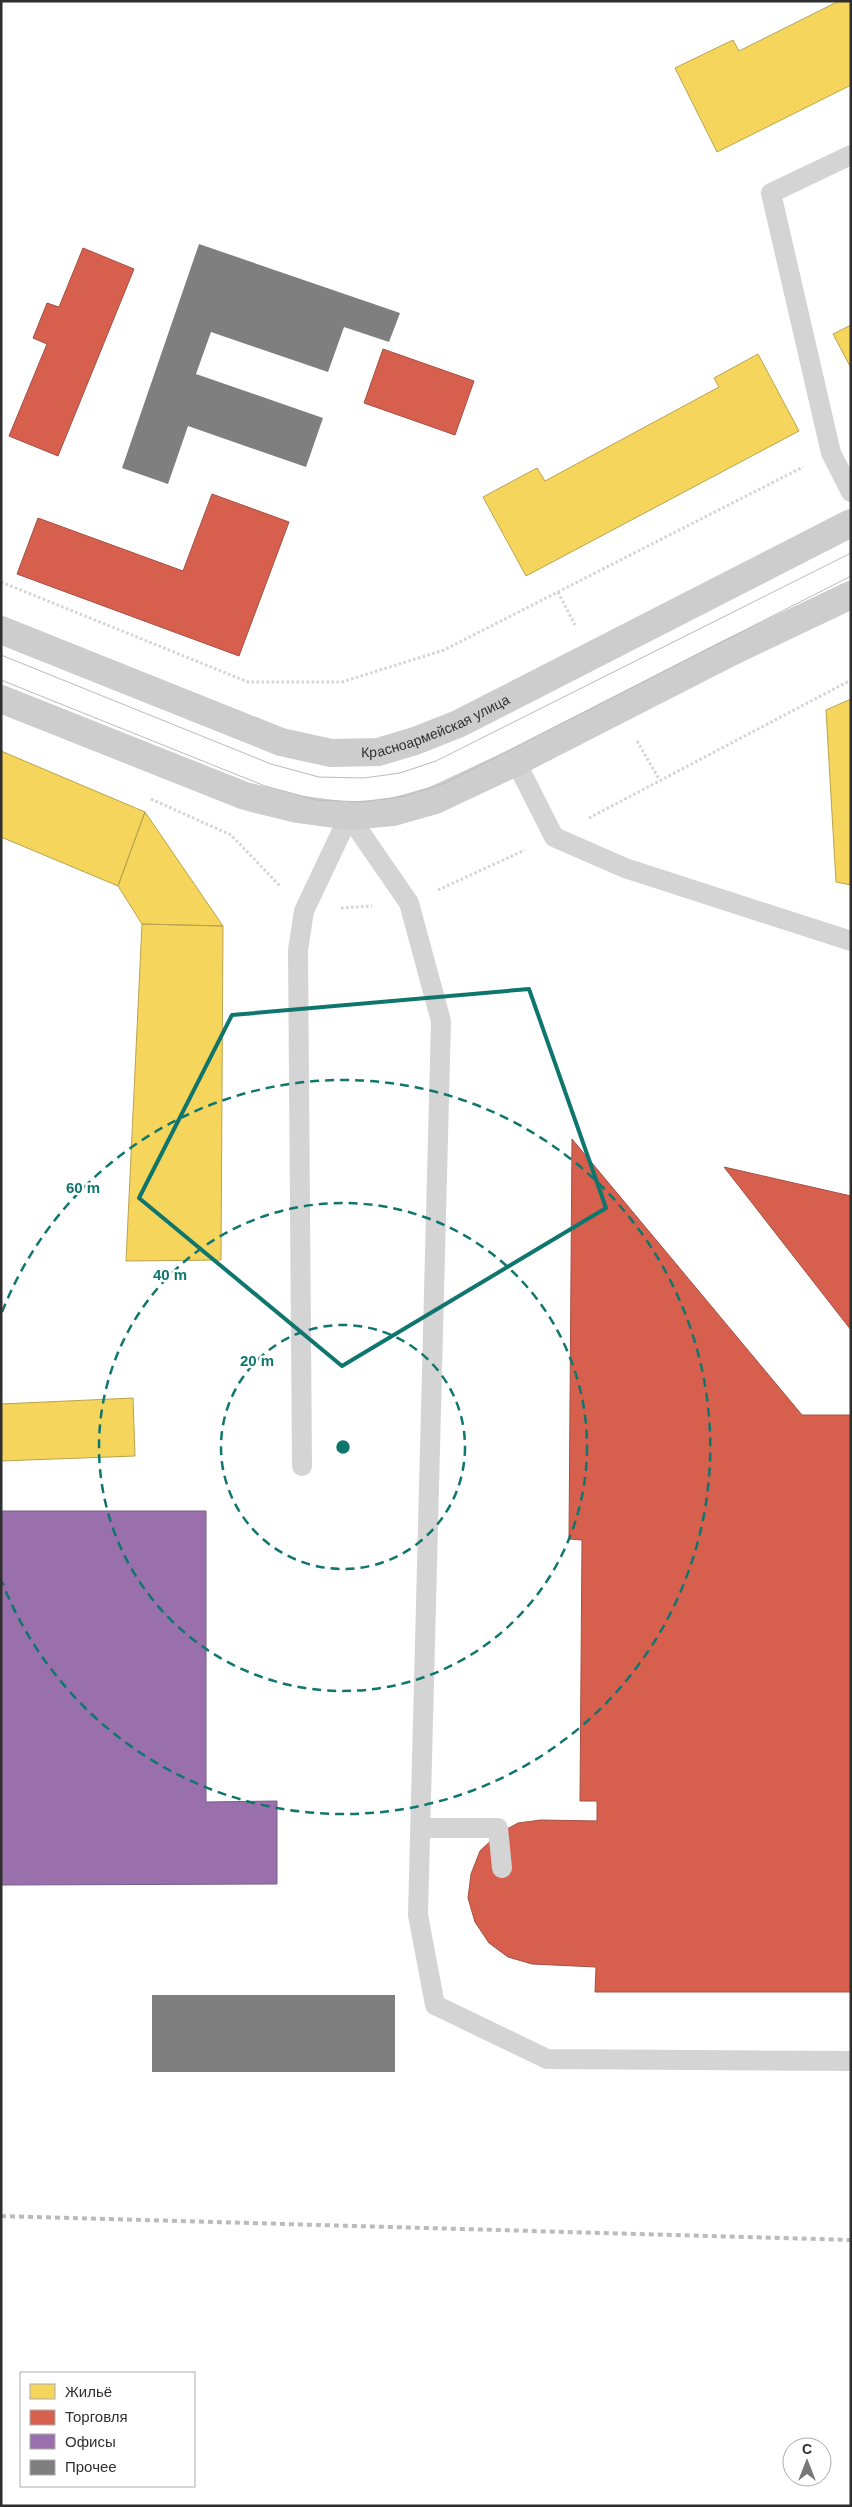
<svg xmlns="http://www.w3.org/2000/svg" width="852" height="2507" font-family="Helvetica,sans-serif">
	<rect width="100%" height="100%" fill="#fff"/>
	<path fill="#f6d55c" stroke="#baa34e" d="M839,1H851V85L717,152L675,68L733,40L739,51Z
		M851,325V368L833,334Z
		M758,354L799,431L526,576L483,497L537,468L545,481L719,387L714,378Z
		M851,699V885L836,882L826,710Z
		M1,751L145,812L118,886L1,837Z
		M145,812L223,926L142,924L118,886Z
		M142,924L223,926L221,1260L126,1261Z
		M133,1398L135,1456L1,1461V1404Z"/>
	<path fill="#d6604d" stroke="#a45144" d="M83,248L134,269L58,456L9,436L47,344L33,338L47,303L59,307Z
		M383,349L474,381L455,435L364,403Z
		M212,494L289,522L239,656L17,574L38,518L183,571Z
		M572,1139L802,1415H851V1992H595L596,1967L532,1964L508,1957L489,1943L475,1922L468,1898L471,1874L480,1851L498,1834L518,1823L541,1820L597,1821V1801H580L582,1540L569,1539Z
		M724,1167L851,1196V1330Z"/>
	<path fill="#9970ab" stroke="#795c86" d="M1,1511H206V1802L277,1801V1884L1,1885Z"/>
	<path fill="#7f7f7f" d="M199,244L400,313L389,342L344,327L328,372L211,332L196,374L323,418L306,467L188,426L168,484L122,468Z
		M152,1995H395V2072H152Z"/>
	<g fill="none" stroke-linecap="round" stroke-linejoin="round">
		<path stroke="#d4d4d4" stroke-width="3" stroke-dasharray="2.5 2.5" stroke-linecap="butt" d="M1,582L248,682H342L444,650L803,467
			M558,592L575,625
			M637,741L659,779
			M151,799L231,835L280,886
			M589,818L851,680
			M438,890L525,850
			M341,908L372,906"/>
		<path stroke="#d4d4d4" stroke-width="20" d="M851,155L771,193L831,453L851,492
			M516,762L554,837L625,868L851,941
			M302,1466L298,950L304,911L349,816L409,903L441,1021L418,1915L435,2005L547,2059L851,2061
			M420,1828H498L502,1868"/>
		<g stroke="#cdcdcd" stroke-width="28">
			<path id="s1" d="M1,630L281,742L331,753L378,752L415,741L458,724L851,523"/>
			<path d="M1,699L245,796L297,809L349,816L393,812L435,800L516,762L731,652L851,595"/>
		</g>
		<path stroke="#bbb" stroke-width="1" d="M1,655L271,764L319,777L364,778L400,773L436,761L851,553
			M1,680L265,786L317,800L364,802L404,796L445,783L851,576"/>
		<path stroke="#bbb" stroke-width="4" stroke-dasharray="5 4" stroke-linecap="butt" d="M1,2216L851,2240"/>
	</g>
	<path fill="none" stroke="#0f766e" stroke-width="4" stroke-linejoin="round" d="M529,989L606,1208L342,1366L139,1198L232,1015Z"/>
	<g fill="none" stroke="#0f766e" stroke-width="2.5" stroke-dasharray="9 6">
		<circle cx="343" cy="1447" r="122"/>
		<circle cx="343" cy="1447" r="244"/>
		<path d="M2 1312A367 367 0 1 1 2 1582"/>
	</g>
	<g text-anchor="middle" stroke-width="5" stroke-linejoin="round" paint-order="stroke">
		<g font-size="14" fill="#2f2f2f" stroke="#fff">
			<text dy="5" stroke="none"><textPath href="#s1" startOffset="462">Красноармейская улица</textPath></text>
		</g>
	</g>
	<circle cx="343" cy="1447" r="8" fill="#0f766e" stroke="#fff" stroke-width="2.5"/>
	<g font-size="15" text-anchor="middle" font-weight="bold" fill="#0f766e" stroke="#fff" stroke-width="5" stroke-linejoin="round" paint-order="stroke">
		<text x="83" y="1193">60 m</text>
		<text x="170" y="1280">40 m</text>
		<text x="257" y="1366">20 m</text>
	</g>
	<rect width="852" height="2507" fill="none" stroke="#2f2f2f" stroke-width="5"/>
	<rect x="20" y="2372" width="175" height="115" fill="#ffffff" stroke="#acacac"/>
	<rect x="30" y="2384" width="25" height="15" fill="#f6d55c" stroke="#acacac"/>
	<text x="65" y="2397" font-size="15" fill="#2f2f2f">Жильё</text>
	<rect x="30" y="2410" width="25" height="15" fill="#d6604d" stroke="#acacac"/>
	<text x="65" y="2422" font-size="15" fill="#2f2f2f">Торговля</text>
	<rect x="30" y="2434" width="25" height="15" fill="#9970ab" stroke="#acacac"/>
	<text x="65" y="2447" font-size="15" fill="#2f2f2f">Офисы</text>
	<rect x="30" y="2460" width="25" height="15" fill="#7f7f7f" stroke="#acacac"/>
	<text x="65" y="2472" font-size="15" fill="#2f2f2f">Прочее</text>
	<g transform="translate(807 2462)"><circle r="24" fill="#ffffff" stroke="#acacac"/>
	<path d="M0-4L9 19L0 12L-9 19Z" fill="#787878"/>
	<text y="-8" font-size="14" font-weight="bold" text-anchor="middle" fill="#2f2f2f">С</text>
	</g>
</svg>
